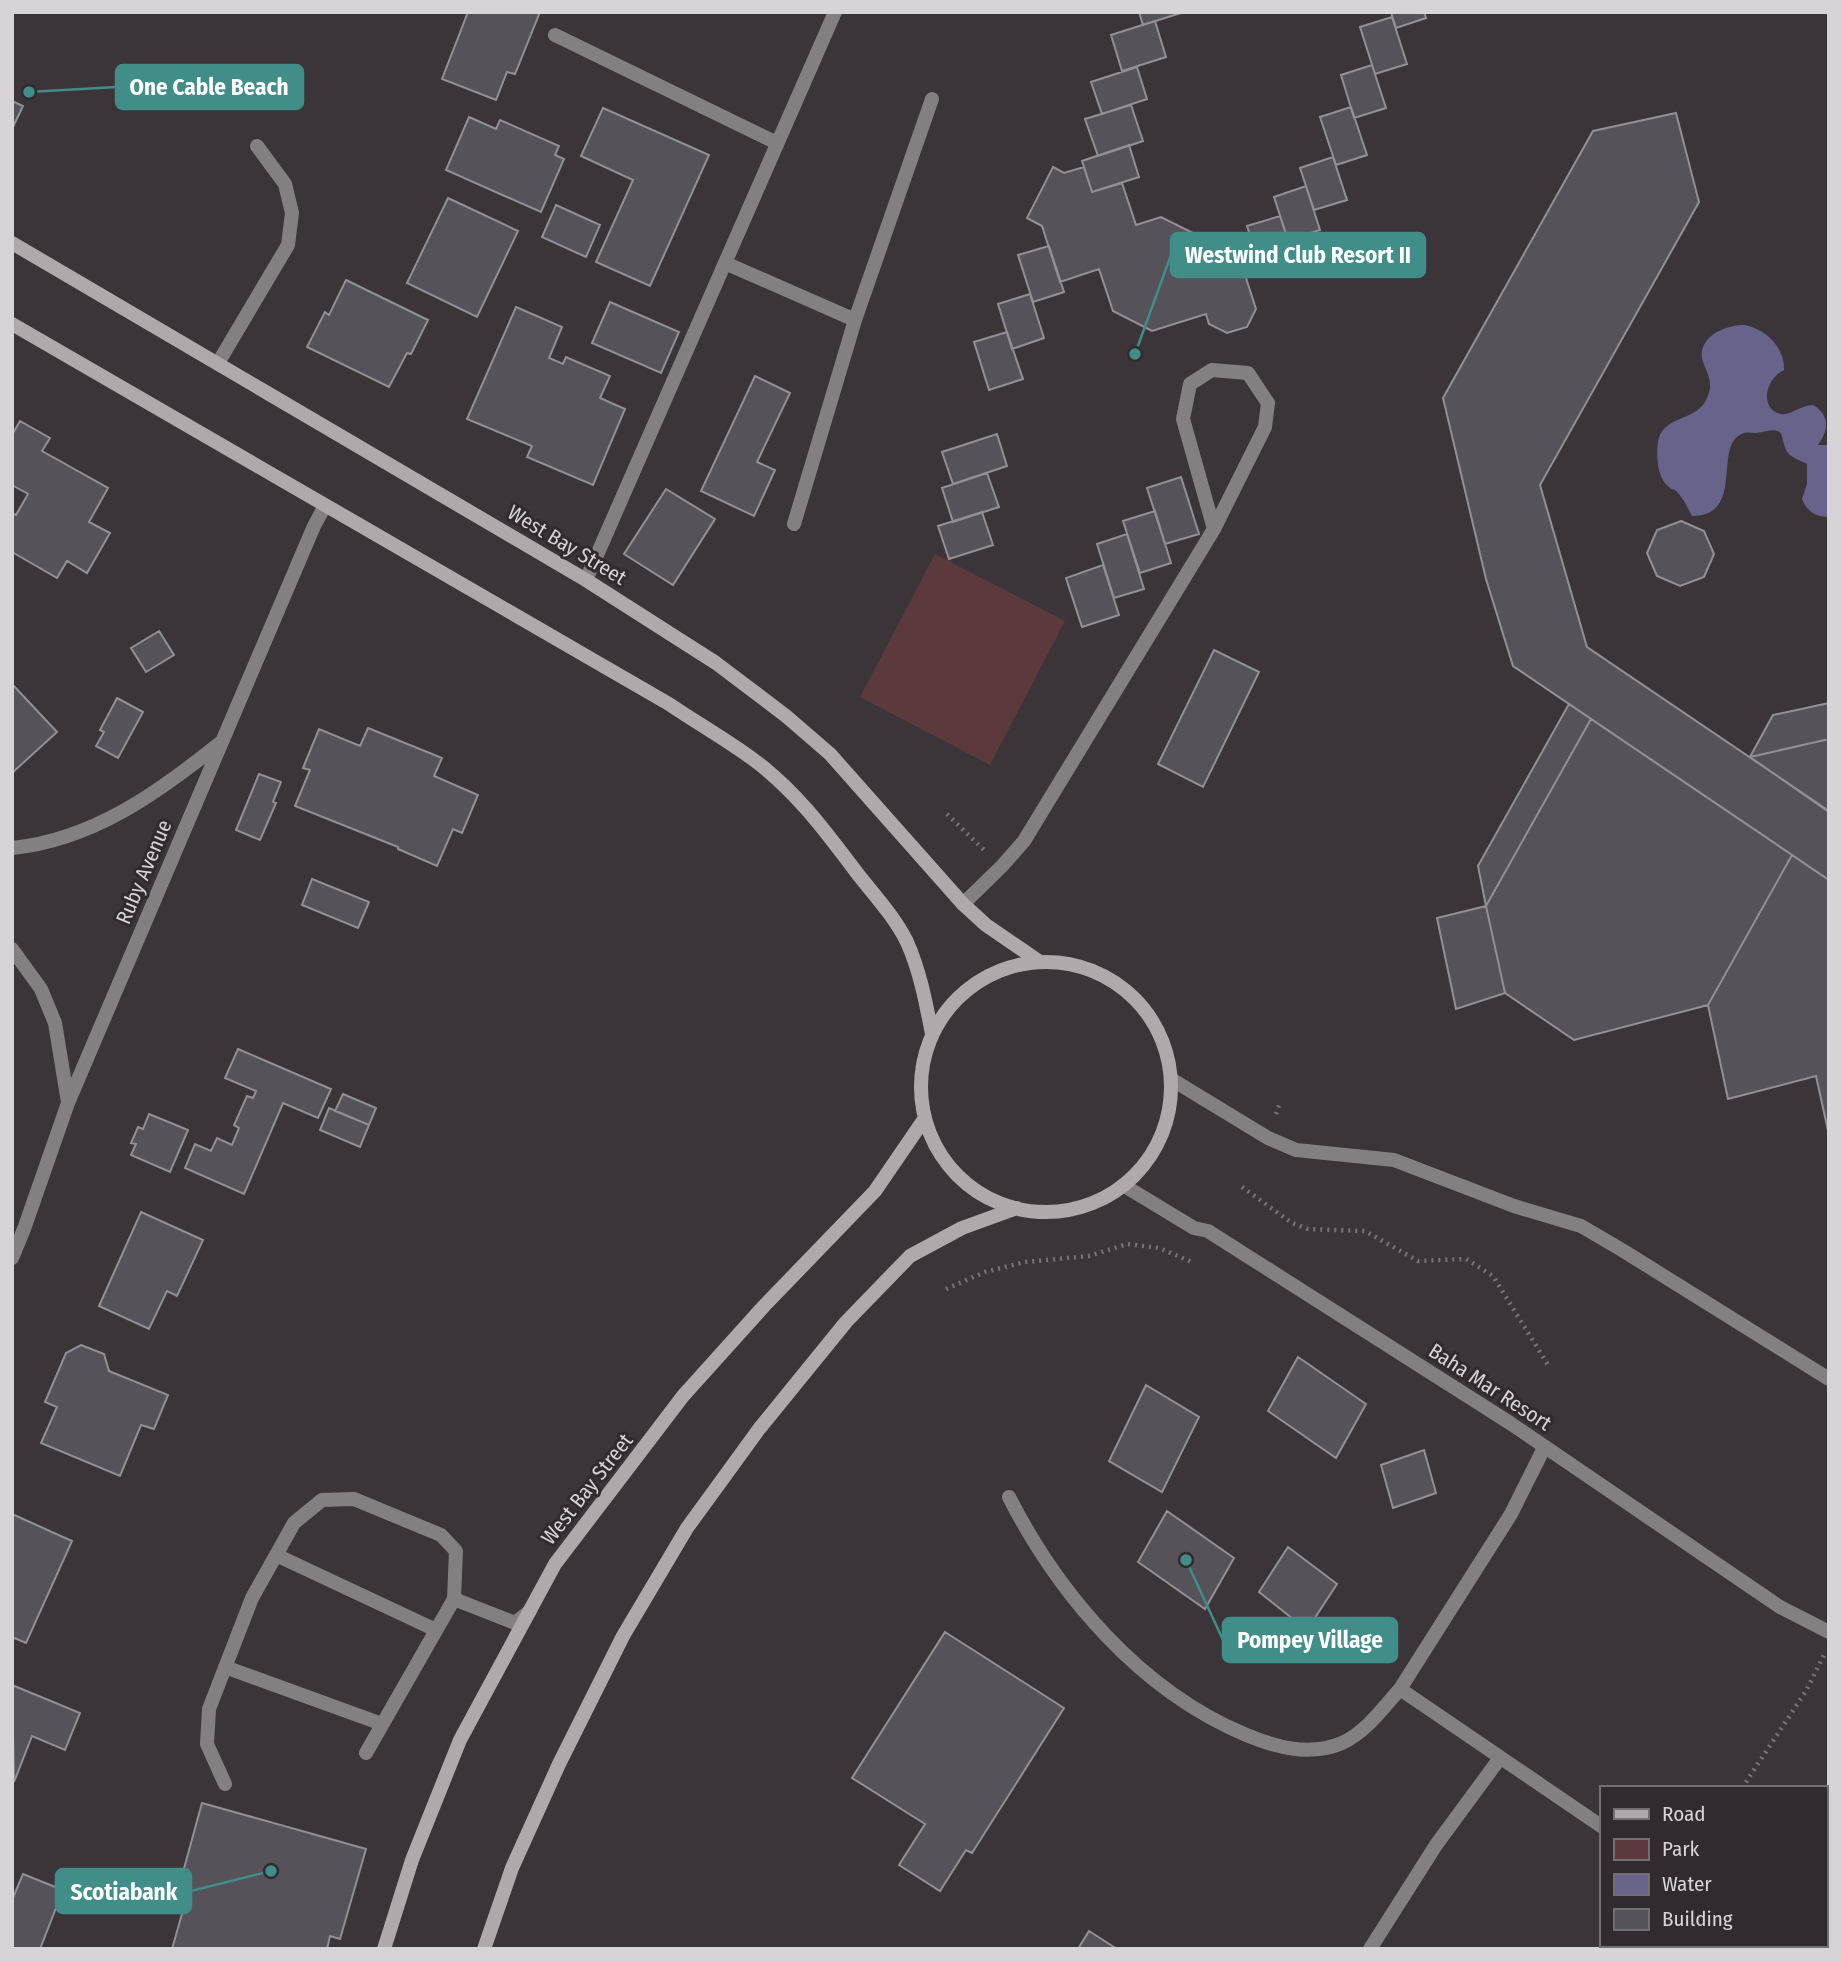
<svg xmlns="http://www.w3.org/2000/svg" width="1841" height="1961" font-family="'Fira Sans Condensed',sans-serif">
	<rect width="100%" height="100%" fill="#3b353a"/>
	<path fill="#5c393d" d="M935,554L1065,621L990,765L860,697Z"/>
	<path fill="#67638a" d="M1745,325C1766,329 1785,348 1784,370C1765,379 1759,409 1781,414C1790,416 1801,405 1813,405C1830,415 1829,430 1818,445H1829V517C1815,517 1807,511 1802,499L1807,484V464C1786,454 1787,456 1781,433C1772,427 1765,433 1755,433C1751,433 1748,432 1744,433C1711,443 1747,516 1692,516C1688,509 1684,499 1678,493C1673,487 1675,492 1669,487C1657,478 1656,456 1658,442C1662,416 1694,421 1705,402C1719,378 1699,367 1702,351C1706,332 1729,325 1745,325Z"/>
	<path fill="#565259" stroke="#938f96" stroke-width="2" d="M468,12H540L515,74L507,72L496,100L442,79Z
		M1139,12H1184L1143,25Z
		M1391,12H1424L1426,18L1396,28Z
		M1392,17L1407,64L1375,74L1360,27Z
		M1155,21L1166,57L1122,71L1111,35Z
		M1372,65L1386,108L1354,118L1341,75Z
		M1137,67L1147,99L1102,114L1091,82Z
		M12,101L23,106L12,129Z
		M1131,105L1143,141L1098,156L1085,119Z
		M1351,107L1367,155L1336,165L1320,117Z
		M603,108L709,155L650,286L596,262L633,180L581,156Z
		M1676,113L1699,202L1540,485L1587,647L1829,811V880L1513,666L1486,579L1443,398L1593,131Z
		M469,117L496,129L500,120L559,146L555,155L564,159L541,212L446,170Z
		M1129,145L1139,177L1092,192L1082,161Z
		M1333,157L1347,200L1314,210L1300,168Z
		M1053,167L1064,173L1084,167L1092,192L1122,183L1136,225L1161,217L1201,237L1209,262L1254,247L1261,270L1245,275L1256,309L1247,327L1227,333L1209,324L1206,314L1152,331L1113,311L1099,269L1060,282L1042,226L1027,218Z
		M1306,186L1320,230L1288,240L1274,197Z
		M448,198L518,231L477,317L407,283Z
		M556,205L600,225L586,257L542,237Z
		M1280,216L1294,259L1261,270L1247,226Z
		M1049,246L1064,292L1033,302L1018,255Z
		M346,280L428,320L411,354L407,353L389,387L307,347L325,312L329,315Z
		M1030,294L1044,338L1012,349L998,304Z
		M610,302L679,332L661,373L592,343Z
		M516,307L562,327L549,358L563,364L566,357L610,376L600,398L625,409L593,485L527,457L532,446L467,419Z
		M1007,332L1023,379L989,390L974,342Z
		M755,376L790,393L757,462L775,470L754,516L701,491Z
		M20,421L50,438L42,451L108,488L89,522L110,533L87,573L67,561L57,578L12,552V513L16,515L28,494L12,485V435Z
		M997,434L1007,466L953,484L942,452Z
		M987,473L999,507L953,522L942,488Z
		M1181,477L1199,534L1165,544L1147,488Z
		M666,489L715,519L673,585L624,554Z
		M1155,511L1171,563L1140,573L1123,521Z
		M982,512L993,545L949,559L938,526Z
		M1681,521L1704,531L1714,554L1704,577L1680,586L1657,576L1647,553L1657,530Z
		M1127,534L1144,589L1114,598L1097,544Z
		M1103,565L1119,615L1082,627L1066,578Z
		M159,631L174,655L146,672L131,648Z
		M1214,650L1259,672L1203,787L1158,764Z
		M12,684L57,732L12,773Z
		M117,698L143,712L118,758L96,746L104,732L100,730Z
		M1829,703V812L1750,757L1773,715Z
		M1569,704L1829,880V1135L1816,1076L1728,1099L1708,1005L1574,1040L1505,993L1456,1009L1437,918L1486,906L1478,866Z
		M1591,719L1792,855L1708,1005L1574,1040L1505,993L1486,906Z
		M368,728L442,758L434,776L478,795L462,833L453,829L437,866L398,849V847L295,806L310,770L303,768L319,729L360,746Z
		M1829,739V812L1750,757Z
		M259,774L281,782L273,802L276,803L260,840L236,830Z
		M312,879L369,902L358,928L302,905Z
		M238,1049L331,1089L318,1118L283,1103L244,1194L185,1168L195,1144L211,1151L217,1138L232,1145L239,1128L234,1125L247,1096L253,1098L256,1091L225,1078Z
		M343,1094L376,1108L369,1125L335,1111Z
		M329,1108L369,1125L360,1147L320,1130Z
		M149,1114L188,1130L170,1172L131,1155L136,1144L131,1143L138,1127L143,1129Z
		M141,1212L203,1240L177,1296L167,1291L149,1329L99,1306Z
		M81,1345L104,1354L109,1371L168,1395L154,1429L141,1425L120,1476L41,1443L57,1407L45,1402L66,1353Z
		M1298,1357L1366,1404L1336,1458L1268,1411Z
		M1146,1385L1199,1417L1162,1492L1109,1461Z
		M1424,1450L1436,1493L1393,1508L1381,1465Z
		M1167,1511L1234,1558L1205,1609L1138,1562Z
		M12,1514L72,1541L26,1643L12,1637Z
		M1288,1547L1337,1584L1307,1630L1259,1592Z
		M945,1632L1064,1708L972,1853L966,1850L940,1891L899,1865L925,1824L852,1778Z
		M12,1685L80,1713L65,1750L32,1736L14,1782Z
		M202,1803L366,1849L340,1939L330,1936L327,1949H172L187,1896L177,1894Z
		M23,1874L63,1890L40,1949H12V1900Z
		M1089,1931L1117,1949H1078Z"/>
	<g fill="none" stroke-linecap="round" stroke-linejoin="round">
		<path stroke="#787378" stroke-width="4.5" stroke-dasharray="2 5" stroke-linecap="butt" d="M947,814L984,850
			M1276,1114L1280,1102
			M1242,1187L1292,1223L1308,1229L1365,1231L1418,1261L1466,1259L1493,1276L1548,1365
			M946,1289L985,1272L1025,1262L1089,1256L1127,1244L1159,1248L1192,1262
			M1742,1788L1806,1691L1824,1655"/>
		<path stroke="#848082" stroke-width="14" d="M555,35L777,143
			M725,263L855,320
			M218,363L288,245L292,213L285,184L257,146
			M794,524L855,320L932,99
			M963,904L1002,866L1024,841L1214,529L1265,427L1268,403L1248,373L1212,370L1190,384L1183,419L1214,529
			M1171,1079L1268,1138L1296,1150L1394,1160L1514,1206L1581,1226L1622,1250L1829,1379
			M1123,1185L1194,1228L1208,1231L1510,1423L1780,1607L1829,1632
			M1009,1497C1059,1595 1140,1690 1244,1734C1275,1747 1309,1757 1342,1743C1366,1732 1383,1708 1400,1689L1511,1514L1544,1448
			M276,1555L436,1630
			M454,1599L515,1623L530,1611
			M225,1667L382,1724
			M1400,1689L1601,1826
			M225,1784L207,1744L209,1709L252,1598L294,1523L322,1500L354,1499L441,1535L456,1551L454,1599L366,1753
			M1779,1945L1784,1949
			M1370,1949L1436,1845L1500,1758"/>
		<path stroke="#848082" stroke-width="14" d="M586,580L835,12
			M12,848C93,840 159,792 220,743
			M12,949L41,989L55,1023L68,1102
			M12,1258L24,1229L68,1103L314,526L325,506"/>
		<path stroke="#afa9ac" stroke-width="14" d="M12,243L586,580L716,663L786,716L830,754L963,904L986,925L1040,962
			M12,324L669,704C697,723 727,740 754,760C796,791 826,832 857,873C875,896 894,916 907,942C920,971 926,1003 932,1034
			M921 1087a125 125 0 1 1 250 0a125 125 0 1 1-250 0Z
			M384,1949L412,1860L460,1740L555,1564L683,1396L764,1306L875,1191L925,1118
			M484,1949L512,1868L559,1764L623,1636L687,1528L759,1429L846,1322L910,1256L962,1228L1017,1208"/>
	</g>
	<g text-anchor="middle" stroke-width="6" stroke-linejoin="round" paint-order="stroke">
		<g font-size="21" fill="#d7d3d7" stroke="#312b30">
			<text transform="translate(567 545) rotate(31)" y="7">West Bay Street</text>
			<text transform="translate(144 872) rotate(-67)" y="7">Ruby Avenue</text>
			<text transform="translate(1490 1387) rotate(33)" y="7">Baha Mar Resort</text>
			<text transform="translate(587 1489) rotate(-52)" y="7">West Bay Street</text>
		</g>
	</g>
	<path fill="none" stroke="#418d88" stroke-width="2.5" d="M29 92L116 87M1135 354L1171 255M1186 1560L1223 1640M271 1871L191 1891"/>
	<g fill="#418d88" stroke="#312b30" stroke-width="2.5">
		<circle cx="29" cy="92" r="7"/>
		<circle cx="1135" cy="354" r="7"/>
		<circle cx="1186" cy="1560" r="7"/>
		<circle cx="271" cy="1871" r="7"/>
	</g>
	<g fill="#418d88" stroke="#418d88" stroke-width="2.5">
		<rect x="116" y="65" width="187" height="44" rx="7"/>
		<rect x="1171" y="233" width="254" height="44" rx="7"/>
		<rect x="1223" y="1618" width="174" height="44" rx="7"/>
		<rect x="56" y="1869" width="135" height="44" rx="7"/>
	</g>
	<g font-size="23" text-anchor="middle" font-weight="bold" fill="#fff">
		<text x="209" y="95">One Cable Beach</text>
		<text x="1298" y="263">Westwind Club Resort II</text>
		<text x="1310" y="1648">Pompey Village</text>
		<text x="124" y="1900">Scotiabank</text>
	</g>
	<rect width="1841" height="1961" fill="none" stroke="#d7d3d7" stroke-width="28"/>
	<rect x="1600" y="1786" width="228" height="161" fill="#312b30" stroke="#736e73" stroke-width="2"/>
	<rect x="1614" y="1809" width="35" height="10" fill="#afa9ac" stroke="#736e73" stroke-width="2"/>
	<text x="1662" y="1821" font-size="21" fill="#d7d3d7">Road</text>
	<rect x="1614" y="1839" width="35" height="21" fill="#5c393d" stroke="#736e73" stroke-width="2"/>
	<text x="1662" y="1856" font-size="21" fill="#d7d3d7">Park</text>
	<rect x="1614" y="1874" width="35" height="21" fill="#67638a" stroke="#736e73" stroke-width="2"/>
	<text x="1662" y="1891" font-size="21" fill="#d7d3d7">Water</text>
	<rect x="1614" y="1909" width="35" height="21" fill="#565259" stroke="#736e73" stroke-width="2"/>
	<text x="1662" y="1926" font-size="21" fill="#d7d3d7">Building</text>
</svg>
